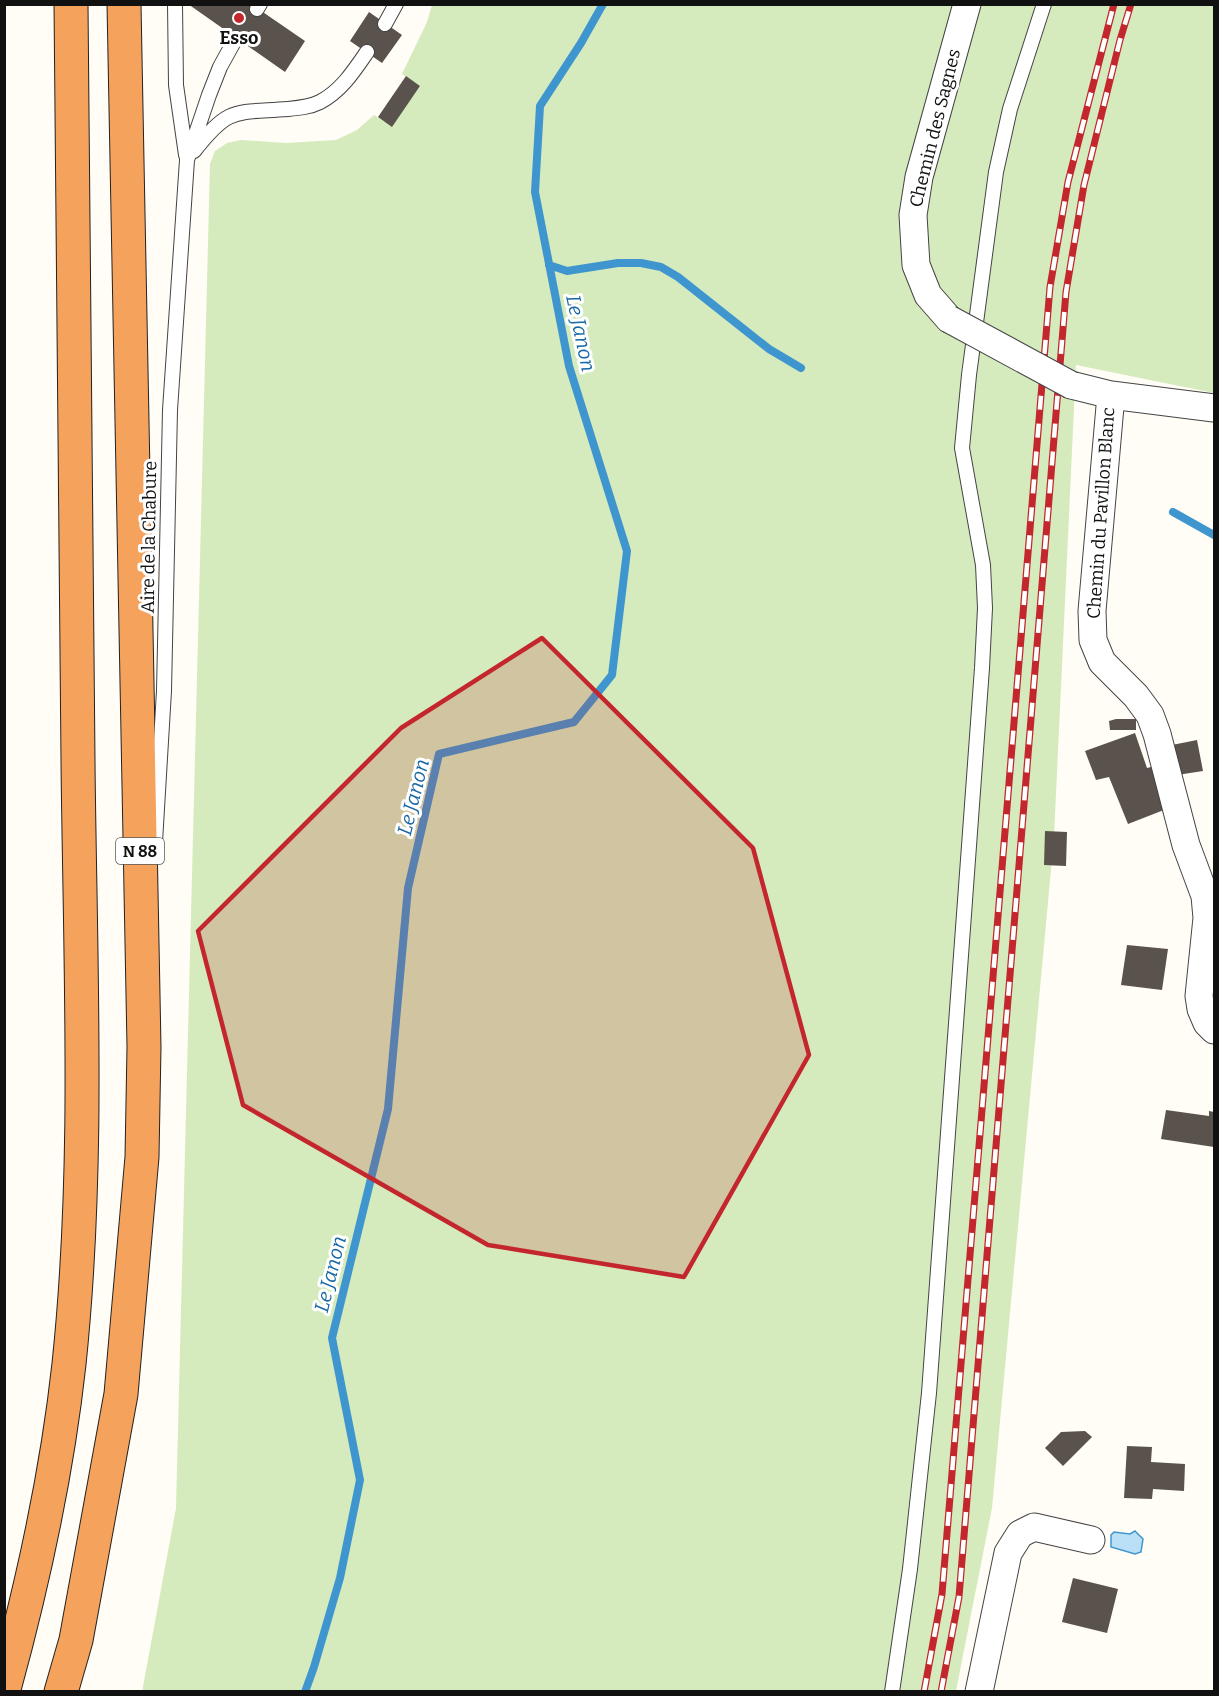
<svg xmlns="http://www.w3.org/2000/svg" width="1219" height="1696" font-family="Bitter,serif">
	<rect width="100%" height="100%" fill="#fffdf5"/>
	<path fill="#d5ebbd" d="M432,5H1214V393L1076,365L1054,837L992,1508L956,1691L142,1692L176,1508L210,164L215,151L227,143L241,140L286,143L336,140L357,130L374,115L392,126L420,86L402,74L427,22Z"/>
	<path fill="#b9e0f7" stroke="#3f96cf" stroke-width="1.5" d="M1135,1531L1143,1539L1141,1552L1135,1554L1111,1547V1535L1114,1532L1130,1534Z"/>
	<g fill="none" stroke-linecap="round" stroke-linejoin="round">
		<path stroke="#3f96cf" stroke-width="8" d="M549,265L567,271L618,263H641L661,267L678,277L769,349L801,368
			M1173,512L1214,535
			M305,1692L314,1667L340,1578L360,1480L332,1338L388,1109L408,888L439,754L574,722L612,675L627,551L569,366L535,192L540,106L581,43L603,4"/>
	</g>
	<path fill="#5a524d" d="M188,4H251L305,41L285,72Z
		M369,12L402,35L382,63L350,41Z
		M406,76L420,86L392,127L378,117Z
		M1116,719H1136V730H1110L1109,721Z
		M1135,733L1147,768L1155,766L1169,808L1128,824L1109,777L1096,780L1085,751Z
		M1197,740L1203,771L1177,775L1172,745Z
		M1045,831L1067,832L1066,866L1044,865Z
		M1127,945L1168,949L1162,990L1121,985Z
		M1166,1110L1209,1116V1111L1214,1112V1147L1161,1139Z
		M1085,1431L1092,1437L1063,1466L1045,1448L1061,1432Z
		M1127,1446L1152,1447L1151,1462L1185,1464L1184,1491L1153,1489L1152,1499L1124,1498Z
		M1073,1578L1118,1589L1107,1633L1062,1622Z"/>
	<g fill="none" stroke-linecap="round" stroke-linejoin="round">
		<g stroke="#444" stroke-width="16">
			<path id="lane" d="M175,4L176,85L186,155
				M257,9L260,4
				M385,24L396,4
				M194,151C229,106 235,113 288,109C299,108 310,107 320,102C341,91 354,71 367,52
				M155,842L164,691L170,410L187,160L209,95L220,67L236,38
				M892,1692L910,1569L929,1393L982,668L985,608L983,565L962,448L969,375L996,172L1010,109L1044,4"/>
		</g>
		<g stroke="#444" stroke-width="29">
			<path id="street" d="M949,319L928,295L916,265L913,215L919,177L967,4
				M1071,385L1111,395L1214,408
				M1111,395L1092,611L1093,640L1102,662L1136,696L1150,715L1157,734L1186,845L1205,896L1207,918L1199,996L1201,1009L1207,1023L1214,1030
				M979,1692L1008,1553L1020,1534L1034,1527L1091,1540"/>
		</g>
		<g stroke="#222" stroke-width="35">
			<path id="highway" d="M4,1689C33,1583 57,1474 69,1364C90,1164 80,963 78,761C76,509 75,257 71,4
				M61,1692L76,1640L121,1394L142,1157L144,1047L124,4"/>
		</g>
		<use href="#lane" stroke="#fff" stroke-width="14"/>
		<use href="#street" stroke="#fff" stroke-width="27"/>
		<use href="#highway" stroke="#f5a25d" stroke-width="33"/>
		<g stroke="#c4262e" stroke-width="7">
			<path id="rail" d="M924,1692L942,1594L1050,287L1068,182L1114,4
				M941,1692L959,1597L1066,292L1084,185L1120,40L1131,4"/>
		</g>
		<use href="#rail" stroke="#fff" stroke-width="4.5" stroke-dasharray="14" stroke-linecap="butt"/>
		<g stroke="#444" stroke-width="29" stroke-linecap="butt">
			<path id="street-bridge" d="M949,319L1071,385"/>
		</g>
		<use href="#street-bridge" stroke="#fff" stroke-width="27"/>
	</g>
	<path fill="#c4262e" fill-opacity="0.2" stroke="#c4262e" stroke-width="4.5" stroke-linejoin="round" d="M542,638L753,848L809,1055L684,1277L488,1245L243,1105L198,931L401,728Z"/>
	<circle fill="#c4262e" stroke="#fff" stroke-width="2" cx="239" cy="18" r="6"/>
	<g text-anchor="middle" stroke-width="6" stroke-linejoin="round" paint-order="stroke">
		<rect fill="#fff" stroke="#585858" stroke-width="1.5" x="116" y="838" width="48" height="26" rx="4.5"/>
		<g font-size="16" font-weight="bold" fill="#111">
			<text x="140" y="857">N 88</text>
		</g>
		<g font-size="18" font-weight="bold" fill="#111" stroke="#fff">
			<text x="239" y="44">Esso</text>
		</g>
		<g font-size="18" fill="#111" stroke="#fff">
			<text transform="translate(935 128) rotate(-76)" y="6">Chemin des Sagnes</text>
			<text transform="translate(1101 513) rotate(-86)" y="6">Chemin du Pavillon Blanc</text>
			<text transform="translate(149 537) rotate(-89)" y="6">Aire de la Chabure</text>
		</g>
		<g font-size="20" font-style="italic" fill="#1768a6" stroke="#fff">
			<text transform="translate(581 333) rotate(78)" y="7">Le Janon</text>
			<text transform="translate(413 797) rotate(-76)" y="7">Le Janon</text>
			<text transform="translate(330 1274) rotate(-76)" y="7">Le Janon</text>
		</g>
	</g>
	<rect width="1219" height="1696" fill="none" stroke="#111111" stroke-width="12"/>
</svg>
